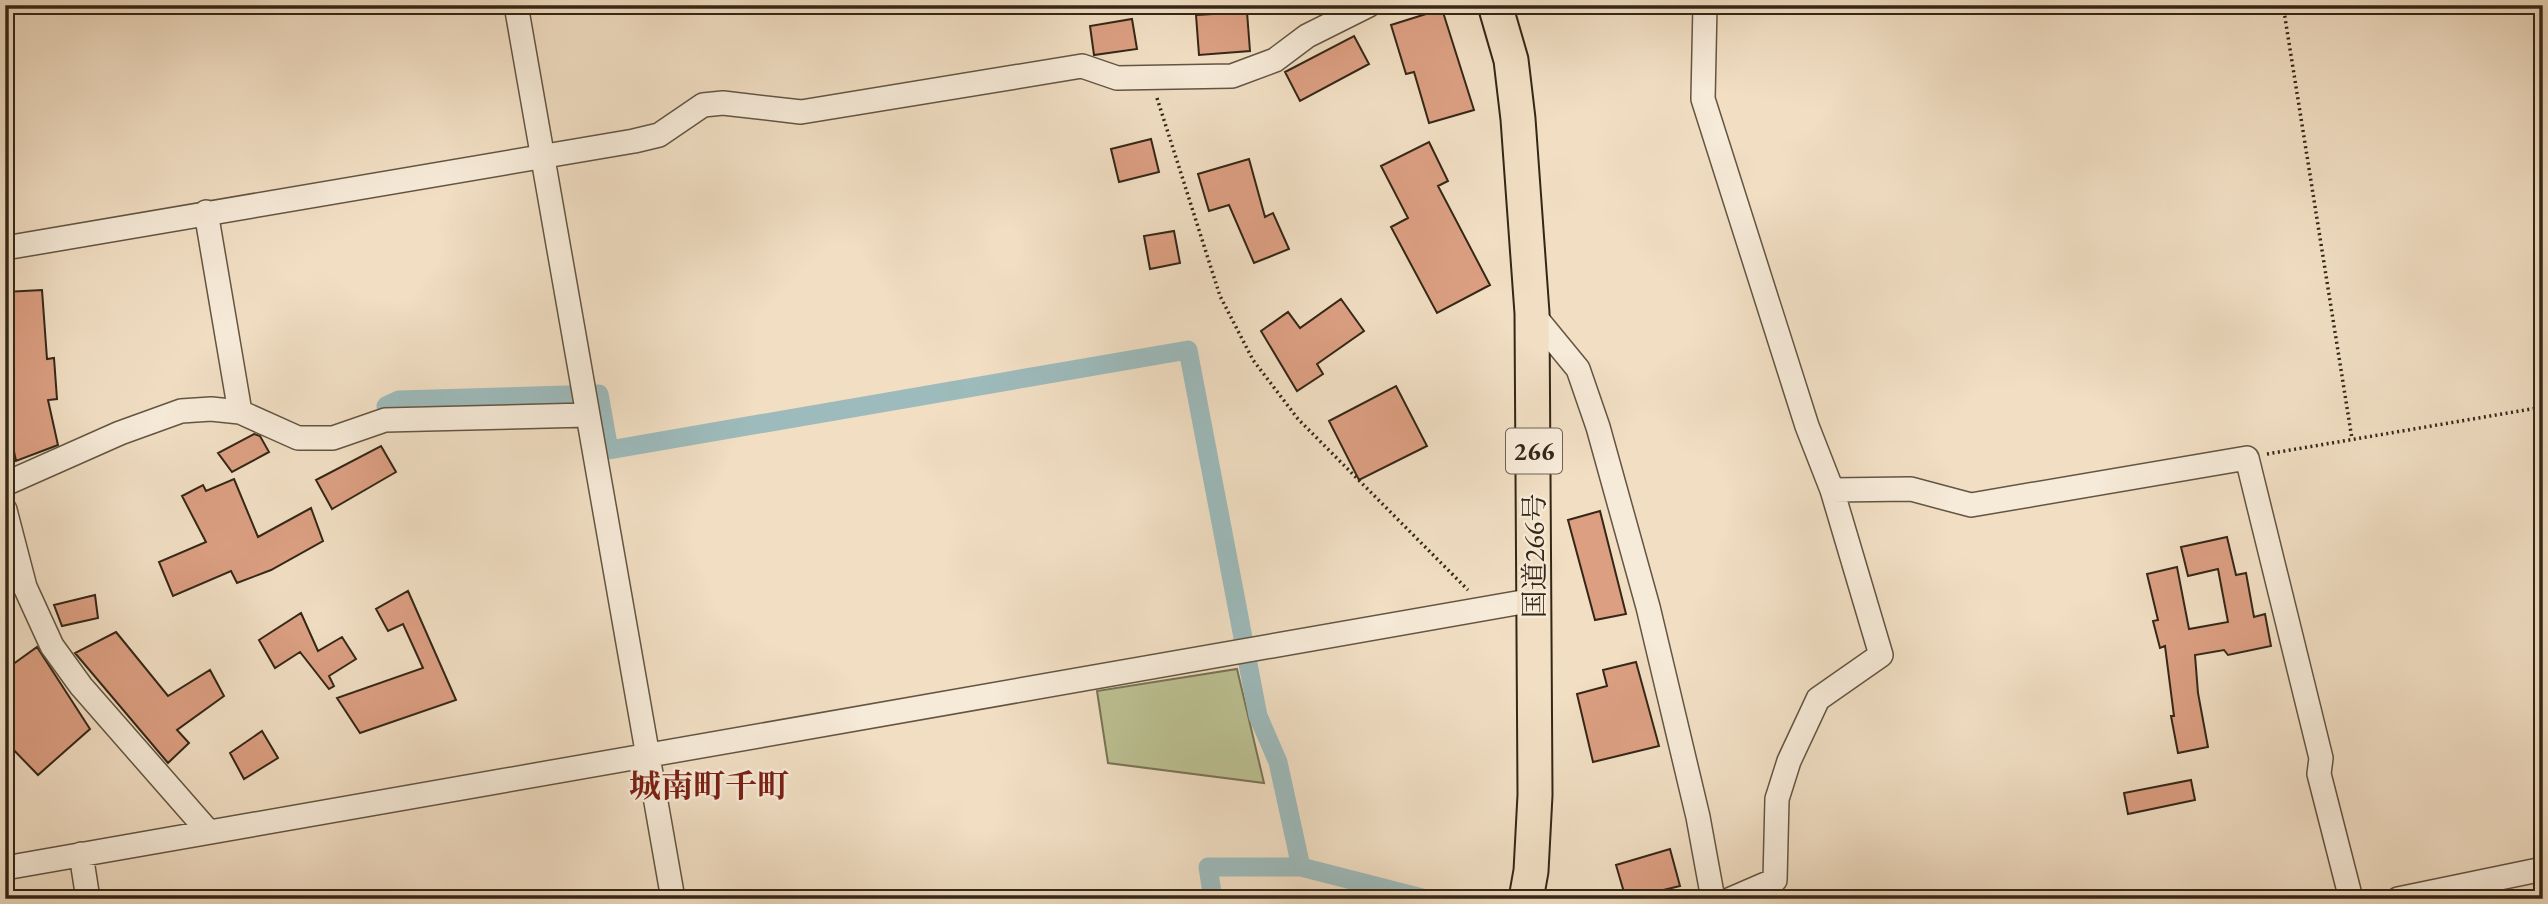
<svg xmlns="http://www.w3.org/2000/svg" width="2548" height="904" font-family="'EB Garamond','Noto Serif JP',serif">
	<rect width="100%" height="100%" fill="#f1dec3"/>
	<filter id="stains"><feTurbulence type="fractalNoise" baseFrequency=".00286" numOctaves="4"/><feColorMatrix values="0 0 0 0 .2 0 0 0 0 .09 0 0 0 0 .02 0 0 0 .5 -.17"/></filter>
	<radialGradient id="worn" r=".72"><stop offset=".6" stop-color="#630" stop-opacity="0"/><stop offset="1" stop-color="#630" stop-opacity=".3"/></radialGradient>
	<path fill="#bcc193" stroke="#787455" stroke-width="2" d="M1237,669L1264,783L1108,763L1097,691Z"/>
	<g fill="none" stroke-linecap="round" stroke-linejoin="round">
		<path stroke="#9dbbbc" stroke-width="19" d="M386,406L399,400L599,394L609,450L1188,350L1258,716L1278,762L1301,867
			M1213,899L1208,867H1301L1426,899"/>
	</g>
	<path fill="#dc9f82" stroke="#342717" stroke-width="2" d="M1442,9L1474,110L1429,123L1414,72L1406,74L1391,25Z
		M1247,12L1250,51L1199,55L1196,15Z
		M1132,19L1137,49L1094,55L1090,26Z
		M1354,36L1369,64L1300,101L1285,72Z
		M1151,139L1159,172L1119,182L1111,149Z
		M1429,142L1448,181L1438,186L1490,285L1437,313L1391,227L1408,218L1381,166Z
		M1249,159L1265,217L1273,213L1289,249L1254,263L1229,205L1209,211L1198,174Z
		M1174,231L1180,263L1150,269L1144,236Z
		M42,290L47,359L54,358L57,399L48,400L58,445L16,461L5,408V292Z
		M1341,299L1364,331L1317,364L1323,374L1297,391L1261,331L1288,312L1300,328Z
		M1396,386L1427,446L1359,480L1329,421Z
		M254,434L260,436L269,452L232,472L218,453Z
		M381,446L396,472L332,509L316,480Z
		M234,479L258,537L311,508L323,541L271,570L237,583L231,571L173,596L159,562L206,542L182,496L203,485L206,491Z
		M1600,511L1626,614L1595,620L1568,520Z
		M2227,537L2236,575L2246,573L2254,617L2265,614L2271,646L2228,655L2224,650L2195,655L2198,693L2208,747L2178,753L2171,716H2174L2165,646L2160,648L2153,621L2158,620L2147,574L2177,567L2189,629L2228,622L2218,569L2188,576L2181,547Z
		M408,591L456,700L360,733L337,698L423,668L403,624L388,631L376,609Z
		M95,595L98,618L62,626L54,605Z
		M301,613L318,651L342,637L356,659L329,676L334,686L329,689L300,652L275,668L259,640Z
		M116,632L168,696L210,670L224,696L177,730L189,743L168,763L75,653Z
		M37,647L90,729L38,775L5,741V670Z
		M1636,662L1659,746L1593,762L1577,694L1607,686L1603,670Z
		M262,731L278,758L244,779L230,753Z
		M2191,780L2195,800L2128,814L2124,793Z
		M1670,849L1680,886L1626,899L1616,865Z"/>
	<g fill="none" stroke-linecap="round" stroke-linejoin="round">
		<g stroke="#635542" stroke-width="26">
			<path id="minor" d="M516,5L673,899
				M1705,5L1703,99L1807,426L1832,490L1881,655L1818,699L1789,761L1777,799L1775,880L1731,899
				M206,212L240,412
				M5,248L634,141L659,135L703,105L723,103L801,112L1082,66L1117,78L1232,76L1275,60L1307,36L1369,5
				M1532,313L1578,369L1598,427L1648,607L1698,817L1713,899
				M5,484L120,433L181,411L211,409L240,412L298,438H333L385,420L587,415
				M1832,490L1911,489L1971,505L2247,458L2321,758L2319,774L2351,899
				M5,510L25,587L52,646L81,686L208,831
				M81,854L88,899
				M5,868L1534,600
				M2398,899L2543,869"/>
		</g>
		<g stroke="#342717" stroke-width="37">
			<path id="highway" d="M1495,5L1511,60L1518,119L1532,313L1535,795L1531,871L1526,899"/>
		</g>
		<path stroke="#342717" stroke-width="3.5" stroke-dasharray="2 3.5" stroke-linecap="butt" d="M2283,5L2352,439
			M1157,98L1220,296L1253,360L1298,419L1468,590
			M2267,454L2543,407"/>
		<use href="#minor" stroke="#f6ead8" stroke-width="23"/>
		<use href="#highway" stroke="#f1dec3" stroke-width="33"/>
	</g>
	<g text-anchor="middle" stroke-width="5" stroke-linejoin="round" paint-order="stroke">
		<rect fill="#f6ead8" stroke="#6e6251" stroke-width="2" x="1506" y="428.5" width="56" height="45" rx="5"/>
		<g font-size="26" font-weight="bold" fill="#342717">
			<text x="1534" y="460">266</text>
		</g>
		<g font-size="28" fill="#342717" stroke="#f6ead8">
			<text transform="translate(1534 556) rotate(-90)" y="10">国道266号</text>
		</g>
		<g font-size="32" font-weight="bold" fill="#7a1f14" stroke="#f6ead8">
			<text x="709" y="797">城南町千町</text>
		</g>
	</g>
	<rect width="2548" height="904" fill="none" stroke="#f1dec3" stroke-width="28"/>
	<rect x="7" y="7" width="2534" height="890" fill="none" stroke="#342717" stroke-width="3.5"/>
	<rect x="14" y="14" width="2520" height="876" fill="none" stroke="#342717" stroke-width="2"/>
	<rect width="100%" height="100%" filter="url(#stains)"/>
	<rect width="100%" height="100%" fill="url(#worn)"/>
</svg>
